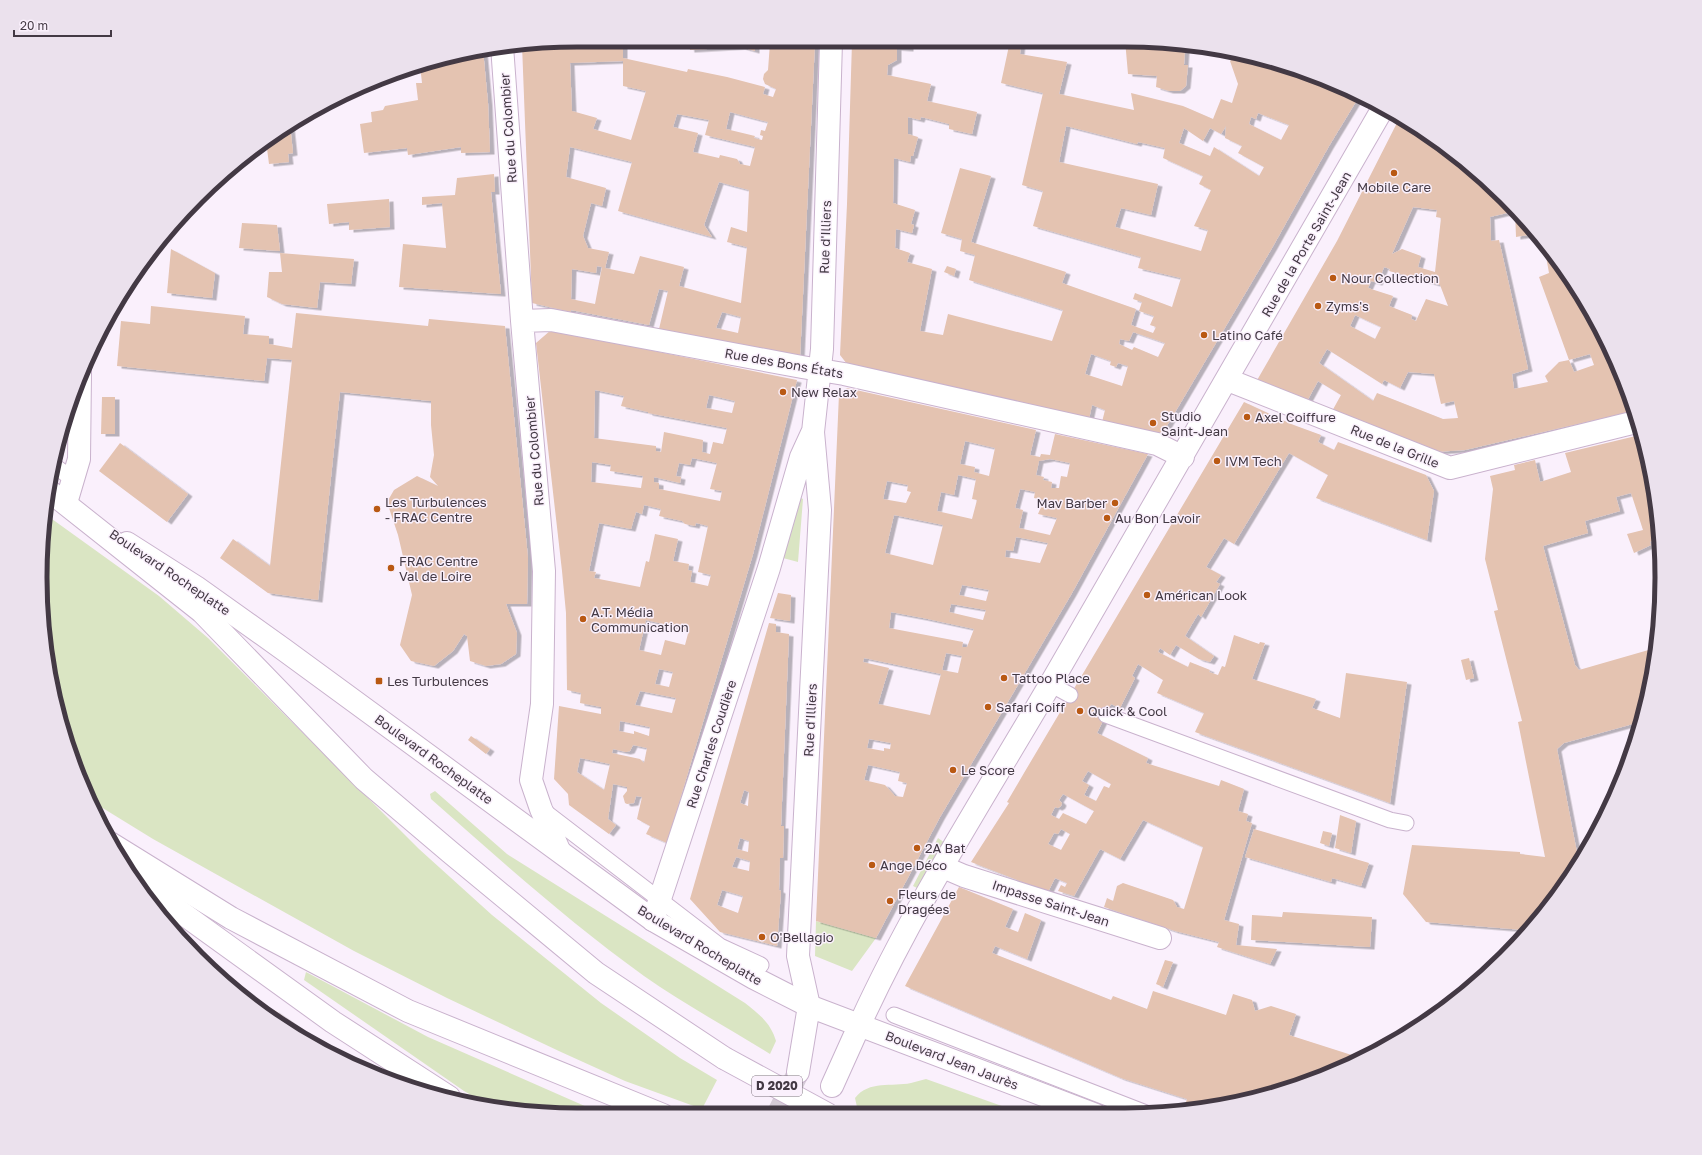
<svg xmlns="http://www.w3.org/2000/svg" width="1702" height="1155" font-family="'Golos Text',sans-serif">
	<defs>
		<filter id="shadow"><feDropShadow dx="4.5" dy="2.5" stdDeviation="0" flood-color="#0004"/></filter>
	</defs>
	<rect width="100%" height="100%" fill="#faf0fc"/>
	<path fill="#dae5c3" d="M801,498L803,499L798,562L783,558Z
		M45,514L159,596L208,638L419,849L492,915L601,1003L680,1058L717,1080L702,1109L625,1081L561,1052L447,998L354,951L153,839L88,799L81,783L50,683L41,542Z
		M435,791L507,854L745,1003C759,1014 771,1023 776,1041L770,1054C728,1028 684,1004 644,976C569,922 500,860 431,799L430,794Z
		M938,838L945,843L917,888L913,886Z
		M816,921L876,938L852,971L815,956Z
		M306,972L428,1037L587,1107L585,1115L492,1107L464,1091L304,980Z
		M926,1079L1027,1115H869L857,1107L855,1098C869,1080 892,1087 911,1083C916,1082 921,1080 926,1079Z"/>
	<path fill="#e4c3b1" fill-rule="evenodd" filter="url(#shadow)" d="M1125,40L1179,45L1180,47L1185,49L1184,65H1188L1186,86L1180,91H1169L1156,87L1157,76L1128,74Z
		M1010,41H1021L1020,54L1067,62L1059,94L1134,110L1131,93L1183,106L1213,119L1221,99L1232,103L1238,84L1230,61L1234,58L1232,51L1360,95L1329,146L1272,248L1161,436L1102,422L1105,410L1092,405L1089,419L991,397L992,395L847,364L840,355L847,204L852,42H909V49L897,48V60L888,65L887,75L931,84L927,101L977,112L972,134L949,129V124L921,117L920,120L908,117V134L918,137L913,156H911L910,162L894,158L893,203L915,210L911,224L914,225L912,233L896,229L895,248L910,253L907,262L932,269L920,331L943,335L948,314L1052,341L1063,310L969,280L975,255L960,251L962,239L941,233L960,168L991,176L971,242L1066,272L1062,283L1136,309L1131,325L1153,333L1156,327L1150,325L1154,316L1139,311L1142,302L1133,299L1135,293L1172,307L1181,278L1138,268L1141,257L1033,226L1043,191L1022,185L1043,93L1001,83ZM1258,113L1289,125L1281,140L1249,124L1251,117L1256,119ZM1066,126L1137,144L1138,142L1165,148L1163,158L1203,176L1199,184L1211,190L1194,226L1208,230L1201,251L1115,227L1121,208L1151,215L1158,184L1059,162ZM1226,126L1225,138L1242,146L1238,153L1264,167L1259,176L1214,147L1210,156L1179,143L1184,128L1203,141L1210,128L1221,134ZM1133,332L1165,343L1158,357L1134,347L1132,350L1119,344L1120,339L1129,341ZM1091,354L1111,361L1110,365L1116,367L1118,363L1128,366L1122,386L1085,374Z
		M815,42L800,358L659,329L668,291L659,289L649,325L571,310V312L532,303L522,45L623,44V58L687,72L688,69L727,77L765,87L763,94L773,97L776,89L765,84L763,79L764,74L768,70L770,43ZM623,61V86L646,91L631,140L593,129L597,118L572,111L570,63ZM730,112L768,122L765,131L761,130L760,135L763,136L762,140L754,138L755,136L726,129ZM677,114L709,120L705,135L755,147L750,166L740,164L737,159L720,155L719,158L693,152L698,133L673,127ZM570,147L632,162L618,211L712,237L704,225L719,182L749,190L747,232L731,227L727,242L747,247L741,303L679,286L684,267L640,256L634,274L605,268L609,252L588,248L583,236L591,203L602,206L606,188L566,177ZM597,266L602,267L595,304L571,299L572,269L596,273ZM722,312L741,317L738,333L716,328Z
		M689,43H755V51L741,47L690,50Z
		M483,50L488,103L490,152L461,153V147L408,155L407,148L364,153L360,124L372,122L371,112L383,110L385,106L418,100L416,83H422L420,65Z
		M1400,117L1423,131L1480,177L1484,189L1491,186L1504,197L1534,234L1516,237L1515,211L1490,217L1491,241L1499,240L1528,369L1512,374L1514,389L1548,382L1545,376L1559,362L1569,360L1539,277L1549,273L1544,245L1571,279L1621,372L1633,411L1465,450L1434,452L1331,413L1341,395L1318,381L1306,403L1256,382L1337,241ZM1413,207L1437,210L1436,217L1441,218L1435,272L1418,267L1421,256L1402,249L1392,254ZM1384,267L1390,269L1389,271L1440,285L1448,306L1426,299L1416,321L1411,319L1412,315L1389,306L1393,296L1368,288L1371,281L1378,283ZM1355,315L1381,327L1375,339L1350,326ZM1327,349L1382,384L1384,380L1400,388L1408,372L1434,374L1441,404L1454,401L1458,418L1443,419L1377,393L1373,401L1319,363ZM1590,354L1594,365L1574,372L1569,360Z
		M290,125L293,153L288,154L289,162L269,164L266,141L279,131Z
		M494,174L495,192H491L501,294L399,287L403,244L446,248L442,203L422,205V197L455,195L457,178Z
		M389,199L390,227L349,230V222L329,224L327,204Z
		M242,223L277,225L280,251L239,248Z
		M171,249L215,273L212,298L167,293Z
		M280,253L354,259L351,284L320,282L317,308L282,304L267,297L269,272H282Z
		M947,266L956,269L954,276L944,272Z
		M151,306L245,316L243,334L269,336V344L292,348L296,313L428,326L429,319L505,326L528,558L527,604H506L517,633L516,654L501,664L486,666L470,661L467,636L464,634L453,651L434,666L411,661L400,645L412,595L398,535L387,502L394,490L417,476L438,486L430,477L434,455L431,425V401L340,392L318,600L268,593L220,558L233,539L270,566L292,360L267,358L264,381L117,366L121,321L150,324Z
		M551,330L797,380L753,554L667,843L646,834L650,826L637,819L642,797L636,796L634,803L627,804L625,803L623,796L627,791V787L613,784L608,819L616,825L609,834L569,805L568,794L554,779L559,706L601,714V707L580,703L581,693L567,690L566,613L562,571L536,343ZM595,390L624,396L621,406L648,412V413L727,428L723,444L713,442L710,454L702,452L703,440L664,432L661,452L656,451V446L594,438ZM709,395L735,401L732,413L706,408ZM692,458L717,463L710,489L722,491L720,501L659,489V483L654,482V477L680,483L681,477L676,476L679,463L690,465ZM592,462L611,465L610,471L643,476L641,488L591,482ZM644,505L661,509L659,516L682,521L685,524L695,526L696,523L708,526L698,572L711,575L708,586L690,582L692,571L688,570L689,564L673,561L678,539L655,534L649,562L646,561L640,587L594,578L596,572L589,571L599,523L631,529L636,512L642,514ZM646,620L689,630L685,645L665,640L661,655L639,650ZM659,669L673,672L669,687L655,684ZM640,691L676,698L672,713L635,705ZM620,721L650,727L649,736L634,731V734L619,731ZM633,745L647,748L644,763L640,759L612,753L613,749L626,752L630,751ZM580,758L610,764L604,790L577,772Z
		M847,388L1036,430L1030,455L1040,457L1041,454L1050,455L1055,434L1148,454L1072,593L940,817L876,938L816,921L839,394ZM965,441L995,448L989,476L974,472L975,467L960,464ZM1050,459L1070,463L1067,477L1061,476L1059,488H1051L1052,482L1043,480L1044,477L1036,475L1039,461ZM958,475L976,479L972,499L977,500L972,519L937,511L941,492L954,495ZM887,481L908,485L907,491L911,492L906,503L883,499ZM1020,489L1035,492L1034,498L1044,500L1038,514L1057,518L1050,535L1019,528L1023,510L1015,508ZM894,515L943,525L933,565L885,553ZM1016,537L1048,543L1040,563L1005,557L1006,550L1013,551ZM962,585L989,590L986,601L959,595ZM951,604L986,610L983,620L949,612ZM891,612L923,618L974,629L967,647H962L963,642L889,628ZM946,653L962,656L958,673L942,670ZM864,658L941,674L930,715L878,704L889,668L863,662ZM869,739L891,743L890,749L884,748V751L867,748ZM868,765L900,772L898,781L907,783L903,797L895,796L885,785L864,780Z
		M102,397H115V434H101Z
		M1244,402L1291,424L1321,435L1318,442L1334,450L1338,442L1426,475L1434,491L1427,540L1316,498L1328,475L1289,453L1234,544L1224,538L1206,567L1221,575L1216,582L1220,584L1201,617L1198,614L1185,636L1214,656L1210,662L1199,659L1176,645L1170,655L1160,648L1158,652L1188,667L1190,662L1210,670L1209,672L1218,675L1222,666L1225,667L1234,635L1259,644L1260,642L1265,643L1252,679L1316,699L1312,708L1340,718L1346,673L1407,682L1390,803L1195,732L1204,713L1157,693L1163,680L1138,664L1132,676L1135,678L1120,708L1111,704L1097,733L1148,758L1146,763L1219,786L1221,780L1244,789L1238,811L1248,814L1246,821L1252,823L1224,920L1239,924L1236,945L1277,949L1270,964L1217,947L1219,942L1175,931L1104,907L1107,898L1113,901L1117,886L1123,883L1173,900L1177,907L1184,909L1203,847L1143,820L1120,859L1100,849L1074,896L1058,891L1061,885L1065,887L1067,883L1055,878L1048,892L971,862L1009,803L1007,802L1024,773ZM1088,771L1111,784L1109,788L1104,786L1096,801L1084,795L1089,785L1082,781ZM1063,794L1094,811L1086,824L1063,813L1059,819L1051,815L1055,807L1058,808L1061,806L1062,803L1059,800ZM1061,829L1070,834L1061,850L1048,844L1054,833L1058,834Z
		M1640,435L1652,472L1658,538L1650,542L1651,545L1634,553L1627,534L1643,530L1631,493L1616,497L1620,511L1585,521L1588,533L1543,546L1575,665L1579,670L1652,649L1654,658L1652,682L1640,722L1564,743L1557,749L1579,863L1572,876L1528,929L1524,928V930L1426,922L1403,894L1412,845L1520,852V854L1545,857L1518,722L1522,721L1494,611L1498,610L1485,559L1493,489L1490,476L1515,470L1514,465L1535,460L1540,482L1571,472L1565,453Z
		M120,443L188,494L167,522L99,471Z
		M778,593L791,595L790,621L770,618Z
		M769,623L776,624V632L789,634L781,826H784L783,858H780L779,890L781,891L777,946L720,932L690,899ZM744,790L749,792L748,806L740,803ZM740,838L749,841L748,852L737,849ZM736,857L750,861L749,871L732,867ZM722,890L743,896L738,913L717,905Z
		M1469,658L1474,678L1466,680L1461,660Z
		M471,736L490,749L486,754L468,740Z
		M1340,815L1356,821L1351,853L1335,848Z
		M1254,829L1369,863L1361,886L1332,878L1331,882L1245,857Z
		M1323,831L1332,833L1329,846L1320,843Z
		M959,887L1013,909L1005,927L1018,932L1025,913L1041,920L1027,959L995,946L992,953L1111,1000L1113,996L1147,1009L1153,991L1226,1015L1233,994L1252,1000L1255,1011L1271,1006L1296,1014L1289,1035L1361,1058L1330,1074L1230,1105L1202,1107L1186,1102L1187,1099L1121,1078L905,986Z
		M1283,912L1372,917L1370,947L1251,940L1252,915L1282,917Z
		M197,956L251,994L246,1000L198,958Z
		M1165,960L1173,962L1163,987L1156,984Z
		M274,1010L326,1046L324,1050L270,1016Z"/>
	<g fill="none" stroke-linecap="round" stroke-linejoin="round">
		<path stroke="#d5cbd7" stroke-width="22" stroke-dasharray="22 11" stroke-linecap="butt" d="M777,1115L797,1075"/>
		<g stroke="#c9b2cd" stroke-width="17">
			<path id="service" d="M53,465L73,479
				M1050,684L1070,695
				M1106,715L1390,820L1406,823
				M544,811L720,946L761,965
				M894,1015L1146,1113"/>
		</g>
		<g stroke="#c9b2cd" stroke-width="24">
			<path id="minor" d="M502,46L522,321L544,571L542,704L531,780L541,809L559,850
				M522,321L551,320L802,367L844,374L1157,444L1183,457
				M1228,380L1450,468L1636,422
				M66,503L79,459L80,373
				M943,867L964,876L1160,938
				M653,920L769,568L801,457L812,433
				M809,1006L798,956L820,510L813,432L822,349L831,42
				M859,1026C913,907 985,796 1051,683C1161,491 1273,300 1383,108"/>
		</g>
		<g stroke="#c9b2cd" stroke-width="24">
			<path id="secondary" d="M127,543L196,587L283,649L653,920L754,978L809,1006L1096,1115
				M139,882L333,1022L449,1097
				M798,1072L809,1006
				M832,1086L859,1026"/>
		</g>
		<g stroke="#c9b2cd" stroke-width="24">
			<path id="primary" d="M48,490L202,612L364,779L450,852L596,973L724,1058
				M110,843L231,918L408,1011L663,1115"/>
		</g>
		<use href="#service" stroke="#fff" stroke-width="15"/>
		<use href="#minor" stroke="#fff" stroke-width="22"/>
		<use href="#secondary" stroke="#fff" stroke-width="22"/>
		<use href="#primary" stroke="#fff" stroke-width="22"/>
		<g stroke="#c9b2cd" stroke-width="24" stroke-linecap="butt">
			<path id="primary-bridge" d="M724,1058L829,1115"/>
		</g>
		<use href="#primary-bridge" stroke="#fff" stroke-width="22"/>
	</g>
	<g fill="#b95913" stroke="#faf0fc" stroke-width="1.5">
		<circle cx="1394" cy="173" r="4"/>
		<circle cx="1333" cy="278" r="4"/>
		<circle cx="1318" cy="306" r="4"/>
		<circle cx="1204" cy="335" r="4"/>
		<circle cx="783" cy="392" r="4"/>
		<circle cx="1247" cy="417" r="4"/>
		<circle cx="1153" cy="423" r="4"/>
		<circle cx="1217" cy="461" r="4"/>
		<circle cx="1115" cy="503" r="4"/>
		<circle cx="377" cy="509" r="4"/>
		<circle cx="1107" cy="518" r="4"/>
		<circle cx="391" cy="568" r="4"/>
		<circle cx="1147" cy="595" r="4"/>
		<circle cx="583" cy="619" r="4"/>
		<circle cx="1004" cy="678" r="4"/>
		<rect x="375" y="677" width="8" height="8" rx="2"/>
		<circle cx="988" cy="707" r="4"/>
		<circle cx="1080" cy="711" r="4"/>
		<circle cx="953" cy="770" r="4"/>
		<circle cx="917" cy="848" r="4"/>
		<circle cx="872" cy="865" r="4"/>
		<circle cx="890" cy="901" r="4"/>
		<circle cx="762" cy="937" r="4"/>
	</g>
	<g text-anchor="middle" stroke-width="3" stroke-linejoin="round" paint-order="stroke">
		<rect fill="#faf0fc" stroke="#7a707b" stroke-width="1" x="752" y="1076" width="50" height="20" rx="3"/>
		<g font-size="12" font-weight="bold" fill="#433944">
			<text x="777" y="1090">D 2020</text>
		</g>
		<g font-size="13" fill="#433944" stroke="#faf0fc">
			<text transform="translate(508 128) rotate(-94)" y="5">Rue du Colombier</text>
			<text transform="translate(825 237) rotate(-88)" y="5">Rue d'Illiers</text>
			<text transform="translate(1306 244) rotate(-60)" y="5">Rue de la Porte Saint-Jean</text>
			<text transform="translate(784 363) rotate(10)" y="5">Rue des Bons États</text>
			<text transform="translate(1395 446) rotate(22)" y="5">Rue de la Grille</text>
			<text transform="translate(534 451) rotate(-95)" y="5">Rue du Colombier</text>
			<text transform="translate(170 572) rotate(34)" y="5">Boulevard Rocheplatte</text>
			<text transform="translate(810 720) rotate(-87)" y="5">Rue d'Illiers</text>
			<text transform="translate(711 744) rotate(-72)" y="5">Rue Charles Coudière</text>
			<text transform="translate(434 759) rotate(36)" y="5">Boulevard Rocheplatte</text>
			<text transform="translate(1051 903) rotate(18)" y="5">Impasse Saint-Jean</text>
			<text transform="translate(700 945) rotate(31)" y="5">Boulevard Rocheplatte</text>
			<text transform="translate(952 1060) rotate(21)" y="5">Boulevard Jean Jaurès</text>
		</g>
		<g font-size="13" fill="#433944" stroke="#faf0fc" text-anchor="start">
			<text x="1394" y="192" text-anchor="middle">Mobile Care</text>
			<text x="1341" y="283">Nour Collection</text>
			<text x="1326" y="311">Zyms's</text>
			<text x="1212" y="340">Latino Café</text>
			<text x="791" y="397">New Relax</text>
			<text x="1161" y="421">Studio<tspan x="1161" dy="15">Saint-Jean</tspan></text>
			<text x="1255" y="422">Axel Coiffure</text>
			<text x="1225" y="466">IVM Tech</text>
			<text x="385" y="507">Les Turbulences<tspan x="385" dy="15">- FRAC Centre</tspan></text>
			<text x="1107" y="508" text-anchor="end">Mav Barber</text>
			<text x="1115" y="523">Au Bon Lavoir</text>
			<text x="399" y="566">FRAC Centre<tspan x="399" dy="15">Val de Loire</tspan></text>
			<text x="1155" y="600">Américan Look</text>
			<text x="591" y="617">A.T. Média<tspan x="591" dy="15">Communication</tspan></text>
			<text x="1012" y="683">Tattoo Place</text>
			<text x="387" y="686">Les Turbulences</text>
			<text x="996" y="712">Safari Coiff</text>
			<text x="1088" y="716">Quick &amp; Cool</text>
			<text x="961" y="775">Le Score</text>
			<text x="925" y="853">2A Bat</text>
			<text x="880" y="870">Ange Déco</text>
			<text x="898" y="899">Fleurs de<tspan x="898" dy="15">Dragées</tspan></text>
			<text x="770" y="942">O'Bellagio</text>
		</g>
	</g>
	<path d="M0 0H1702V1155H0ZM577 47H1125A530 530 0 0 1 1655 577V578A530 530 0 0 1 1125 1108H577A530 530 0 0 1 47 578V577A530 530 0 0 1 577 47Z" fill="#ebe1ed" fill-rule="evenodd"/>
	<path fill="none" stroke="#433944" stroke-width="5" d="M577 47H1125A530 530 0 0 1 1655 577V578A530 530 0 0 1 1125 1108H577A530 530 0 0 1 47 578V577A530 530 0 0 1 577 47Z"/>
	<path d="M14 30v6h97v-6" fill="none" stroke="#433944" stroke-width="2"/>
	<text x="20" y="30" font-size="12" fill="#433944" stroke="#faf0fc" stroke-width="3" paint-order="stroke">20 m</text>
</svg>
